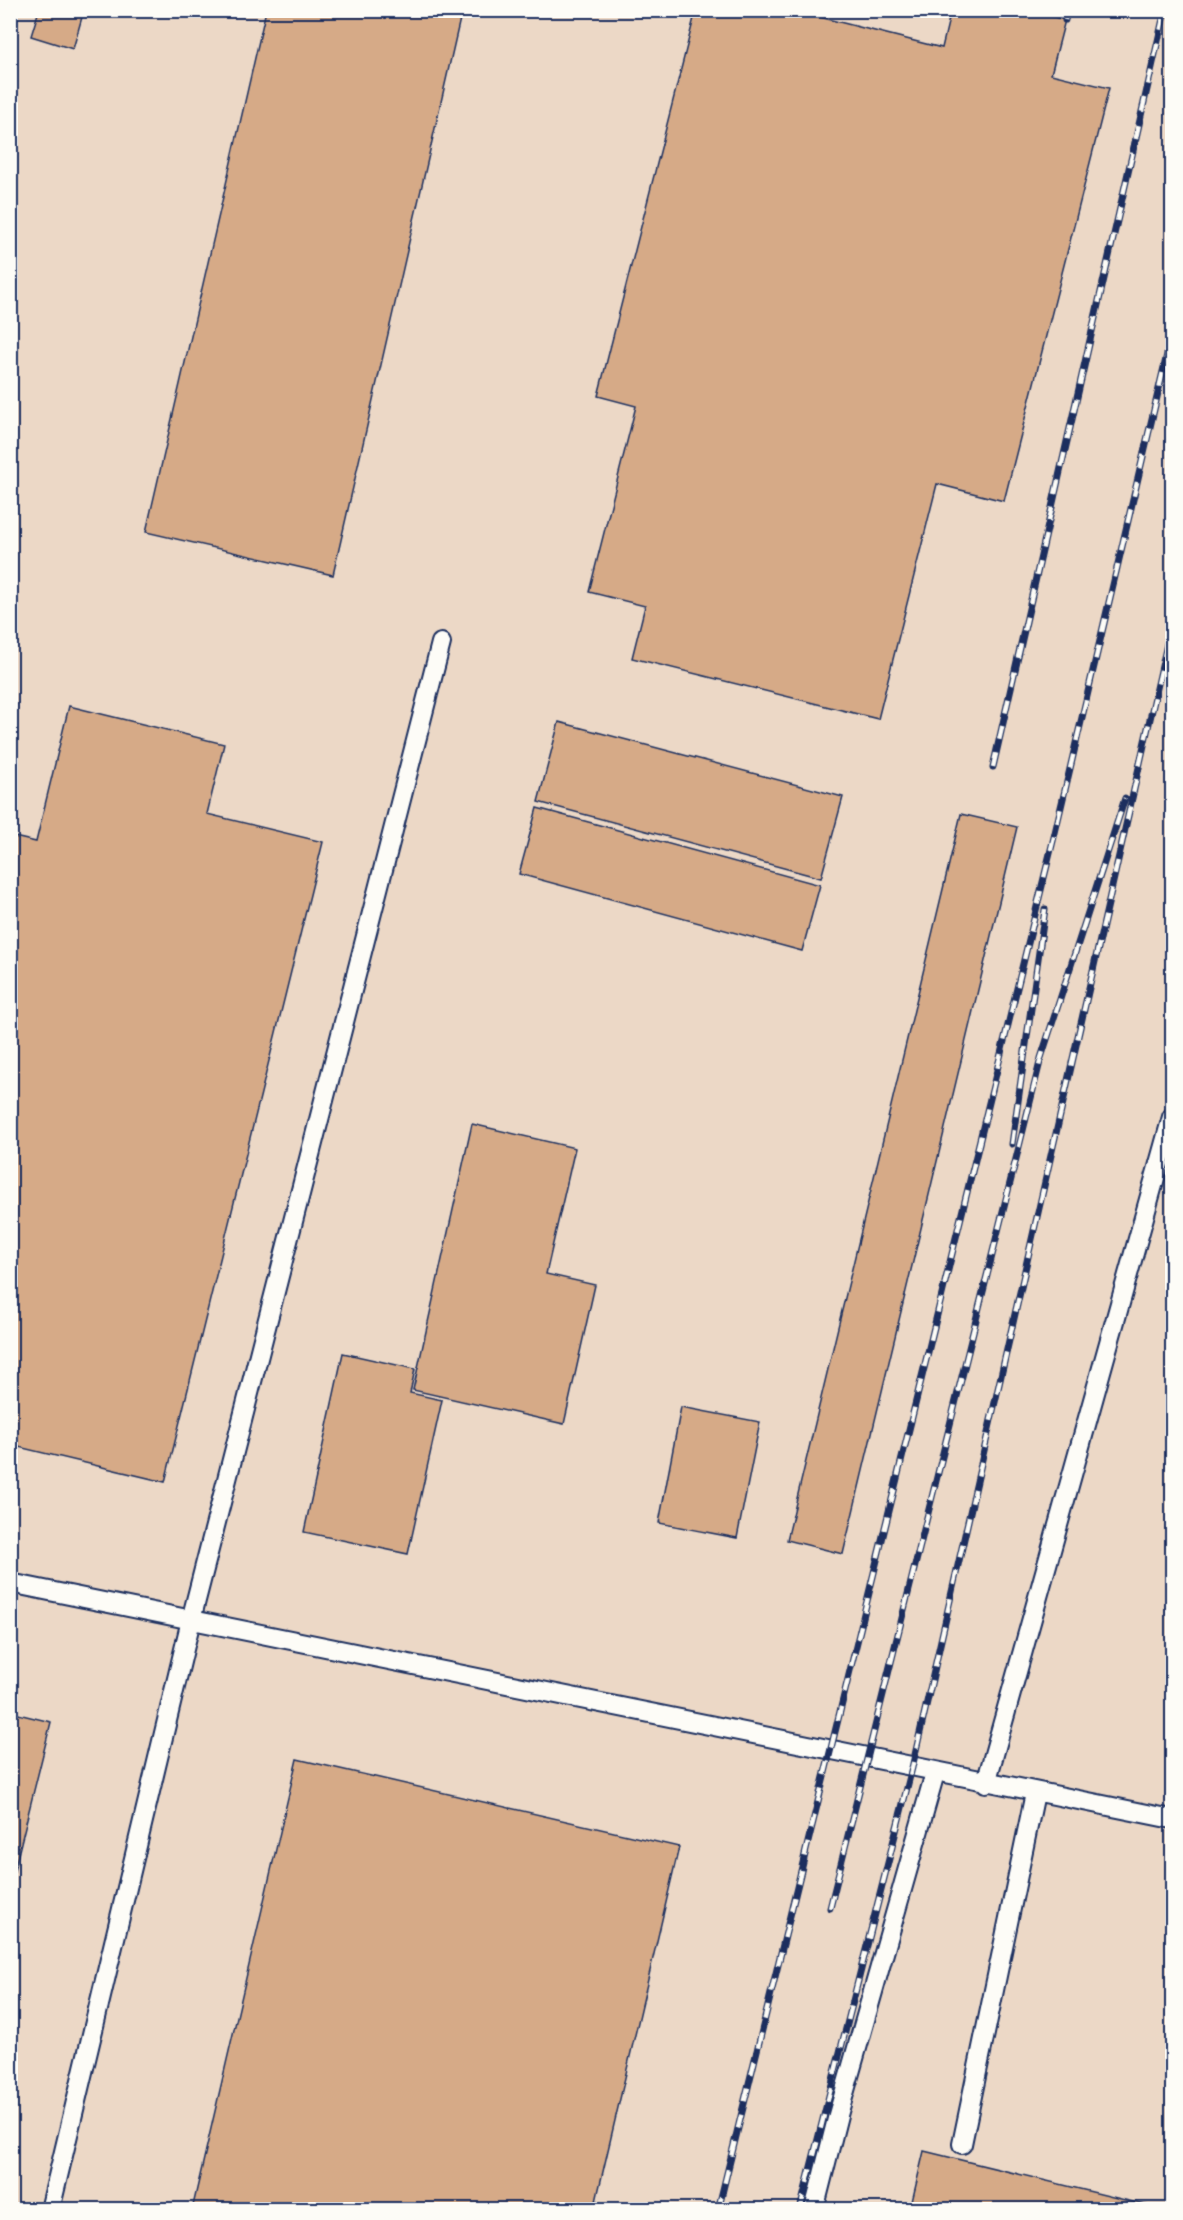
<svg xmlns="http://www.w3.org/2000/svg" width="1183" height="2220" font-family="Caveat,sans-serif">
	<rect width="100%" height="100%" fill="#f5ece1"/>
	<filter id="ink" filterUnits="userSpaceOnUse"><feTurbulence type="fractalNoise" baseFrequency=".0167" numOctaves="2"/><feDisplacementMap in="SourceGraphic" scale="12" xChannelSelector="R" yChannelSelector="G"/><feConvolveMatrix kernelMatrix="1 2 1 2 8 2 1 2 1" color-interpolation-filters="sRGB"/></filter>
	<g filter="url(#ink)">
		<path fill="#ecd8c6" d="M11,11H1172V2209H11Z"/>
		<path fill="#d6aa87" stroke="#1b2f5e" stroke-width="1.5" d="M39,10H84L73,49L31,36Z
			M266,10H462L333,575L146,532Z
			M696,10H792L942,48L951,10H1028L1065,20L1051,74L1109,88L1004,501L937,484L878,719L632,658L645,606L589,592L636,406L598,396Z
			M69,706L224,744L207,814L323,842L165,1482L10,1445V836L36,842Z
			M559,722L843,797L821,878L538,802Z
			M537,808L820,885L802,951L519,874Z
			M961,814L1017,827L843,1554L787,1540Z
			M472,1124L575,1148L546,1274L595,1285L564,1424L413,1390Z
			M343,1353L415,1369L410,1393L442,1400L408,1554L304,1532Z
			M681,1407L760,1422L737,1538L659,1523Z
			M10,1712L51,1722L10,1887Z
			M297,1759L679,1847L594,2210H192Z
			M924,2151L1166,2210H910Z"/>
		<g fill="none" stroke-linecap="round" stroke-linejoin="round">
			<g stroke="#1b2f5e" stroke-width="22">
				<path id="service" d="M10,1583L1172,1819
					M986,1783L1172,1117
					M962,2144L1035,1793
					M50,2210L191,1620L441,643
					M814,2210L838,2115L935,1773"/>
			</g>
			<use href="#service" stroke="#fdfcf7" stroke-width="18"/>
			<g stroke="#1b2f5e" stroke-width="7">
				<path id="rail" d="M1065,20L1067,10
					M993,767L1165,10
					M1012,1144L1045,909
					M830,1908L1041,1058L1125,798
					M718,2210L1054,837L1172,333
					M800,2210L912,1768L1172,622"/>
			</g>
			<use href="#rail" stroke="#fdfcf7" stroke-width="4.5" stroke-dasharray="14" stroke-linecap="butt"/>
		</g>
	</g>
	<rect width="1183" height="2220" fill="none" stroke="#fdfcf7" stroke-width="36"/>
	<rect x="18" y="18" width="1147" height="2184" fill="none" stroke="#1b2f5e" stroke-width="2" filter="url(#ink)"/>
</svg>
